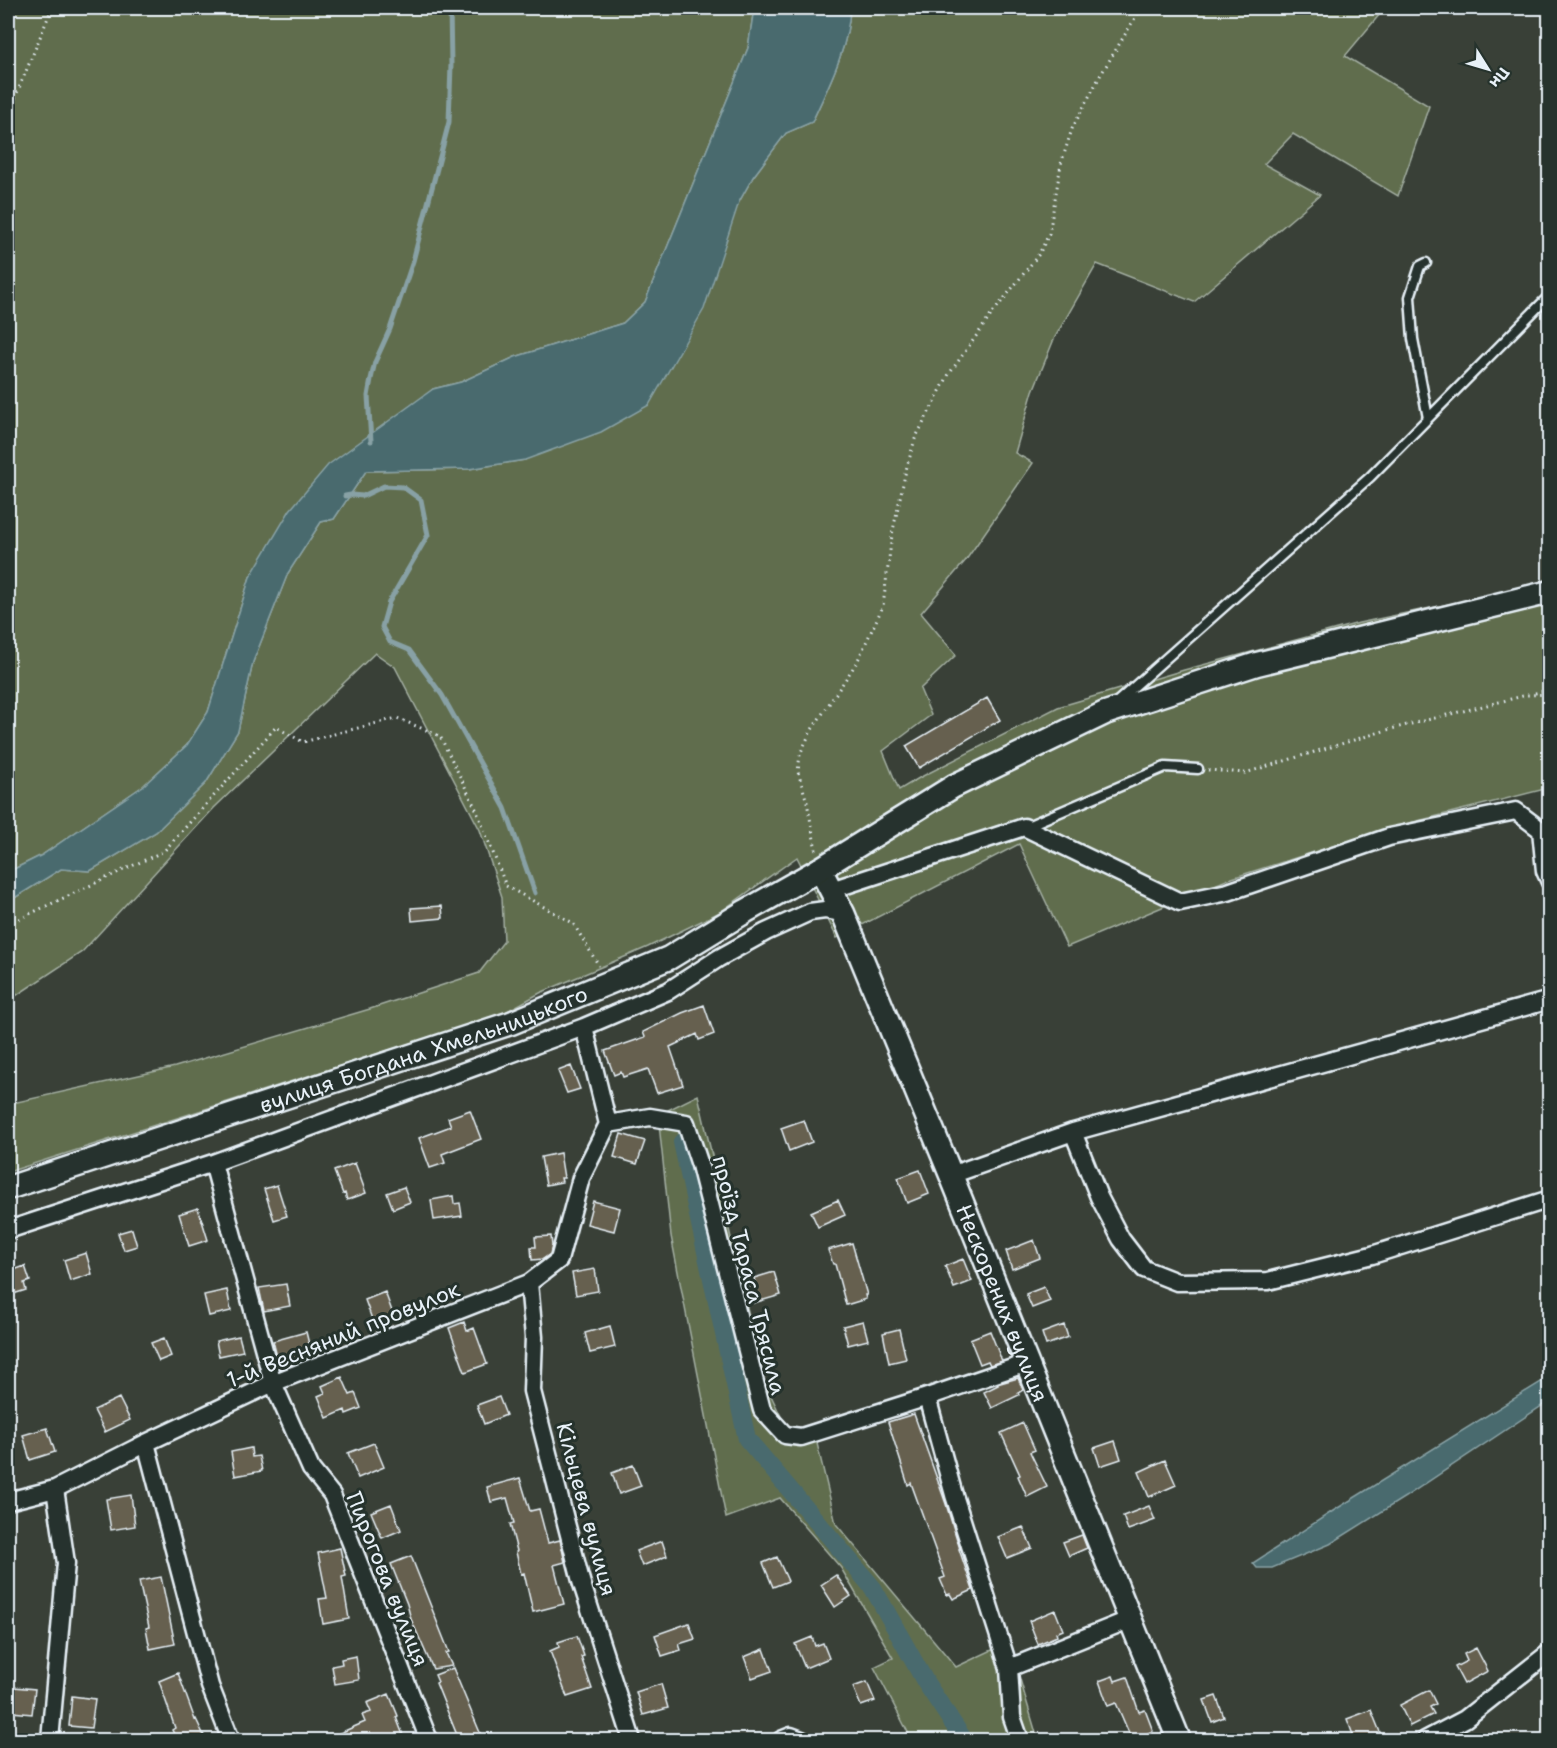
<svg xmlns="http://www.w3.org/2000/svg" width="1557" height="1748" font-family="'Shantell Sans',sans-serif">
	<rect width="100%" height="100%" fill="#394037"/>
	<filter id="ink" filterUnits="userSpaceOnUse"><feTurbulence type="fractalNoise" baseFrequency=".0167" numOctaves="2"/><feDisplacementMap in="SourceGraphic" scale="12" xChannelSelector="R" yChannelSelector="G"/><feConvolveMatrix kernelMatrix="1 2 1 2 8 2 1 2 1" color-interpolation-filters="sRGB"/></filter>
	<g filter="url(#ink)">
		<path fill="#606d4e" stroke="#a4afa3" stroke-width="1.5" d="M8,8H754L748,48L645,302L623,323L515,357L461,382L433,389L250,577L208,712L187,745L143,786L42,855L8,872Z
			M850,8H1385L1345,56L1429,106L1398,196L1293,134L1264,164L1320,195L1194,302L1097,264L1054,339L1033,391L1015,453L1033,463L966,560L921,613L956,655L920,689L931,715L883,751L899,790L919,778L1058,707L1184,670L1359,623L1549,583V788L1386,829L1229,879L1067,947L1019,844L837,938L797,857L720,912L648,947L540,993L502,1014L8,1172V1104L175,1067L370,1009L479,973L504,941L502,897L480,830L395,667L375,653L214,808L82,952L8,1001V902L61,869L90,871L156,832L206,783L238,731L253,662L288,573L321,522L334,519L366,471L469,469L525,460L739,202L753,177L786,133L812,122C828,87 849,47 850,8Z
			M698,1095L764,1381L786,1427L816,1439L836,1524L956,1667L1009,1642L1038,1740H912L874,1667L893,1658L841,1568L780,1498L726,1518L671,1236L658,1115Z"/>
		<path fill="#486b6e" stroke="#88a1a5" stroke-width="1.5" d="M754,8H850C849,47 828,87 812,122L786,133L753,177L739,202L704,309L649,405L601,432L525,460L469,469L366,471L334,519L321,522L288,573L253,662L238,731L206,783L156,832L90,871L61,869L8,902V872L42,855L143,786L187,745L208,712L250,577L290,510L328,465L433,389L461,382L515,357L623,323L645,302L748,48Z
			M1549,1377V1401L1405,1497L1330,1544L1272,1568H1257L1253,1563L1333,1511Z"/>
		<g fill="none" stroke-linecap="round" stroke-linejoin="round">
			<path stroke="#88a1a5" stroke-width="5" d="M371,441L368,396L371,379L375,362L390,329L413,261L449,122L451,65L450,8
				M345,496L351,495L363,496L384,486L403,487L421,500L428,535L389,602L382,627L390,642L409,650L442,695L505,808L535,893"/>
			<path stroke="#486b6e" stroke-width="18" d="M682,1142L747,1439L873,1588L926,1683L964,1740"/>
		</g>
		<path fill="#66604f" stroke="#e8f1f8" stroke-width="1.5" d="M987,698L1000,720L919,768L906,746Z
			M442,906L443,918L412,921L411,908Z
			M704,1005L714,1034L699,1040L697,1034L670,1047L683,1085L657,1093L648,1069L623,1077L621,1072L614,1075L605,1051L645,1037L643,1032L682,1013Z
			M571,1066L580,1089L567,1093L558,1071Z
			M470,1110L481,1139L442,1154L445,1163L430,1168L419,1138L451,1126L448,1118Z
			M804,1120L812,1142L789,1151L781,1128Z
			M621,1134L645,1141L637,1164L614,1157Z
			M560,1153L564,1178H561L562,1182L546,1185L541,1157Z
			M355,1163L366,1193L347,1200L345,1193L343,1194L334,1171Z
			M920,1170L929,1194L907,1203L898,1178Z
			M277,1185L287,1216L274,1220L264,1189Z
			M404,1187L410,1202L393,1209L387,1193Z
			M453,1196L454,1204L460,1203L462,1216L434,1220L431,1200Z
			M838,1200L845,1215L818,1227L811,1212Z
			M593,1201L620,1208L614,1231L587,1224Z
			M198,1208L208,1240L189,1246L179,1214Z
			M132,1229L137,1246L124,1250L118,1233Z
			M551,1236L552,1246L550,1254L543,1259L532,1260L531,1247H536L535,1237Z
			M1034,1240L1040,1258L1012,1269L1006,1251Z
			M852,1243L867,1295H865L866,1299L846,1305L835,1264H833L828,1250Z
			M86,1253L92,1274L70,1281L64,1260Z
			M963,1259L972,1281L954,1288L945,1266Z
			M25,1266L30,1281L24,1283L26,1290L10,1295L8,1286V1272Z
			M595,1269L598,1291L576,1295L572,1273Z
			M774,1272L781,1295L753,1303L748,1285L755,1283L754,1278Z
			M286,1284L290,1306L264,1311L259,1288Z
			M1044,1287L1050,1301L1032,1308L1026,1294Z
			M227,1290L231,1311L209,1316L204,1295Z
			M385,1292L393,1314L373,1322L365,1300Z
			M863,1321L868,1340L848,1345L843,1326Z
			M464,1322L467,1331L474,1328L487,1364L465,1372L449,1328Z
			M1064,1325L1068,1337L1046,1345L1042,1333Z
			M610,1326L615,1347L590,1353L585,1333Z
			M899,1329L906,1359L889,1363L883,1333Z
			M990,1331L1002,1361L990,1365L988,1361L980,1364L970,1339Z
			M306,1332L312,1356L280,1369L273,1341Z
			M239,1336L243,1351L219,1356L216,1341Z
			M164,1338L171,1356L159,1361L151,1343Z
			M342,1377L350,1395L355,1393L361,1408L346,1414L345,1410L327,1418L318,1396L325,1393L322,1386Z
			M1018,1378L1023,1390L1018,1393L1019,1395L992,1408L984,1392L998,1385L997,1384Z
			M499,1397L506,1415L484,1424L477,1405Z
			M119,1398L130,1420L105,1432L94,1410Z
			M914,1414L946,1504L960,1549H959L973,1590L953,1599L950,1594L947,1595L940,1579L945,1577L911,1483L908,1485L888,1422Z
			M1023,1423L1035,1450L1030,1452L1047,1487L1027,1497L1018,1476L1020,1475L1001,1433Z
			M47,1428L55,1452L30,1460L23,1435Z
			M1115,1441L1121,1459L1100,1466L1094,1448Z
			M374,1443L384,1467L358,1478L348,1453Z
			M251,1448L252,1457L259,1456L262,1471L235,1476L231,1452Z
			M1165,1460L1176,1485L1149,1497L1139,1472Z
			M633,1465L641,1486L619,1494L612,1473Z
			M520,1478L530,1511L539,1509L548,1543L560,1540L565,1562L554,1565L564,1604L533,1612L524,1573L521,1574L516,1552L517,1551L510,1524L514,1523L507,1498L491,1502L487,1487Z
			M131,1495L135,1526L111,1530L106,1499Z
			M391,1504L401,1530L382,1538L371,1512Z
			M1149,1506L1155,1520L1128,1530L1123,1516Z
			M1023,1527L1032,1548L1007,1558L998,1537Z
			M1082,1535L1087,1548L1069,1556L1063,1542Z
			M662,1541L667,1556L642,1566L636,1551Z
			M340,1548L346,1576L342,1577L349,1619L323,1624L319,1599L327,1598L318,1553Z
			M411,1556L449,1652L446,1653L452,1666L433,1669L411,1619L407,1604L391,1564Z
			M777,1557L788,1581L773,1587L763,1563Z
			M836,1575L851,1596L835,1607L821,1585Z
			M161,1577L175,1644L150,1649L146,1628L149,1627L139,1581Z
			M1055,1610L1063,1630L1056,1633L1057,1636L1038,1644L1029,1621Z
			M689,1623L695,1639L679,1644L681,1650L662,1656L655,1635Z
			M577,1636L584,1656L581,1657L592,1689L567,1697L550,1651L559,1647L558,1642Z
			M812,1637L815,1646L823,1643L829,1658L805,1668L795,1644Z
			M1476,1648L1488,1671L1464,1684L1455,1667L1467,1661L1464,1654Z
			M764,1649L772,1671L752,1678L744,1657Z
			M356,1656L359,1680L335,1684L332,1666L342,1664L341,1659Z
			M453,1668L481,1735L468,1740H459L436,1683L438,1682L435,1675Z
			M178,1673L195,1720L196,1719L206,1740H177L172,1730L175,1728L159,1681Z
			M1113,1676L1115,1681L1127,1677L1139,1712L1145,1710L1153,1731L1132,1740L1116,1703L1108,1706L1099,1681Z
			M867,1682L875,1701L861,1706L853,1687Z
			M661,1684L668,1708L643,1715L636,1692Z
			M14,1687L35,1689L32,1714L12,1712Z
			M1429,1690L1436,1704L1430,1707L1434,1714L1410,1726L1400,1705Z
			M389,1694L398,1716L396,1717L405,1740H324L365,1722L362,1715L371,1712L367,1703Z
			M72,1696L95,1699L91,1728L69,1726Z
			M1216,1696L1224,1717L1212,1722L1204,1700Z
			M1371,1710L1382,1737L1374,1740H1355L1347,1719Z"/>
		<g fill="none" stroke-linecap="round" stroke-linejoin="round">
			<g stroke="#e8f1f8" stroke-width="13">
				<path id="lane" d="M1426,263L1420,266L1410,297L1413,339L1428,418
					M1118,701L1370,477L1550,295
					M1025,827L1165,767L1198,769"/>
			</g>
			<g stroke="#e8f1f8" stroke-width="21">
				<path id="street" d="M831,890L1024,827L1180,902L1228,892L1389,837L1516,811L1541,830L1545,871L1550,882
					M584,1027L608,1124
					M608,1124L650,1117L686,1123L700,1165L762,1410L785,1435L801,1437L927,1397L1027,1363
					M1073,1132L1099,1197L1121,1239L1144,1269L1177,1282L1268,1281L1372,1255L1550,1199
					M213,1163L273,1383L311,1469L332,1495L429,1740
					M951,1175L1073,1132L1550,1000
					M8,1230L213,1163L584,1027L668,991L719,958L766,932L810,912L825,910L843,913
					M529,1283L534,1337L532,1391L581,1581L632,1740
					M927,1397L954,1495L1009,1668L1012,1717L1020,1740
					M146,1443L210,1686L231,1740
					M8,1501L55,1489L146,1443L273,1383L529,1283L559,1260L581,1178L608,1124
					M1009,1668L1131,1619
					M50,1740L66,1563L55,1489
					M781,1740L791,1736L802,1740
					M1425,1740L1465,1719L1550,1652"/>
			</g>
			<g stroke="#e8f1f8" stroke-width="27">
				<g id="secondary">
					<path id="s1" d="M820,869L843,913L951,1175L1179,1740"/>
					<path id="s2" d="M8,1188L511,1023L669,958L746,911L820,869L954,786L1105,713L1257,664L1550,592"/>
				</g>
			</g>
			<path stroke="#e8f1f8" stroke-width="3" stroke-dasharray="1.5 4.5" stroke-linecap="butt" d="M8,115L52,8
				M1535,693L1550,690
				M1208,770L1245,773L1387,730L1527,695L1550,694
				M816,850L807,802L798,772L800,754L811,731L857,662L883,606L892,535L906,470L915,439L949,374L992,314L1039,254L1049,234L1061,164L1072,129L1100,76L1141,8
				M8,924L164,851L276,727L303,742L397,718L440,736L476,809L506,886L573,923L599,966"/>
			<use href="#lane" stroke="#26332d" stroke-width="8"/>
			<use href="#street" stroke="#26332d" stroke-width="16"/>
			<use href="#secondary" stroke="#26332d" stroke-width="22"/>
		</g>
	</g>
	<g text-anchor="middle" stroke-width="6" stroke-linejoin="round" paint-order="stroke">
		<g font-size="22" fill="#e8f1f8" stroke="#26332d">
			<text dy="8" stroke="none"><textPath href="#s2" startOffset="438">вулиця Богдана Хмельницького</textPath></text>
			<text transform="translate(750 1275) rotate(76)" y="8">проїзд Тараса Трясила</text>
			<text dy="8" stroke="none"><textPath href="#s1" startOffset="471">Нескорених вулиця</textPath></text>
			<text transform="translate(343 1334) rotate(-22)" y="8">1-й Весняний провулок</text>
			<text transform="translate(587 1509) rotate(75)" y="8">Кільцева вулиця</text>
			<text transform="translate(388 1579) rotate(68)" y="8">Пирогова вулиця</text>
		</g>
	</g>
	<rect width="1557" height="1748" fill="none" stroke="#26332d" stroke-width="30"/>
	<rect x="15" y="15" width="1527" height="1718" fill="none" stroke="#e8f1f8" stroke-width="2" filter="url(#ink)"/>
	<g transform="translate(1488 69) rotate(127)" stroke="#26332d" stroke-width="4.5" paint-order="stroke">
	<path d="M0-4.5L10 22L0 15L-10 22Z" fill="#e8f1f8"/>
	<text y="-9" font-size="16" font-weight="bold" text-anchor="middle" fill="#e8f1f8">Пн</text>
	</g>
</svg>
